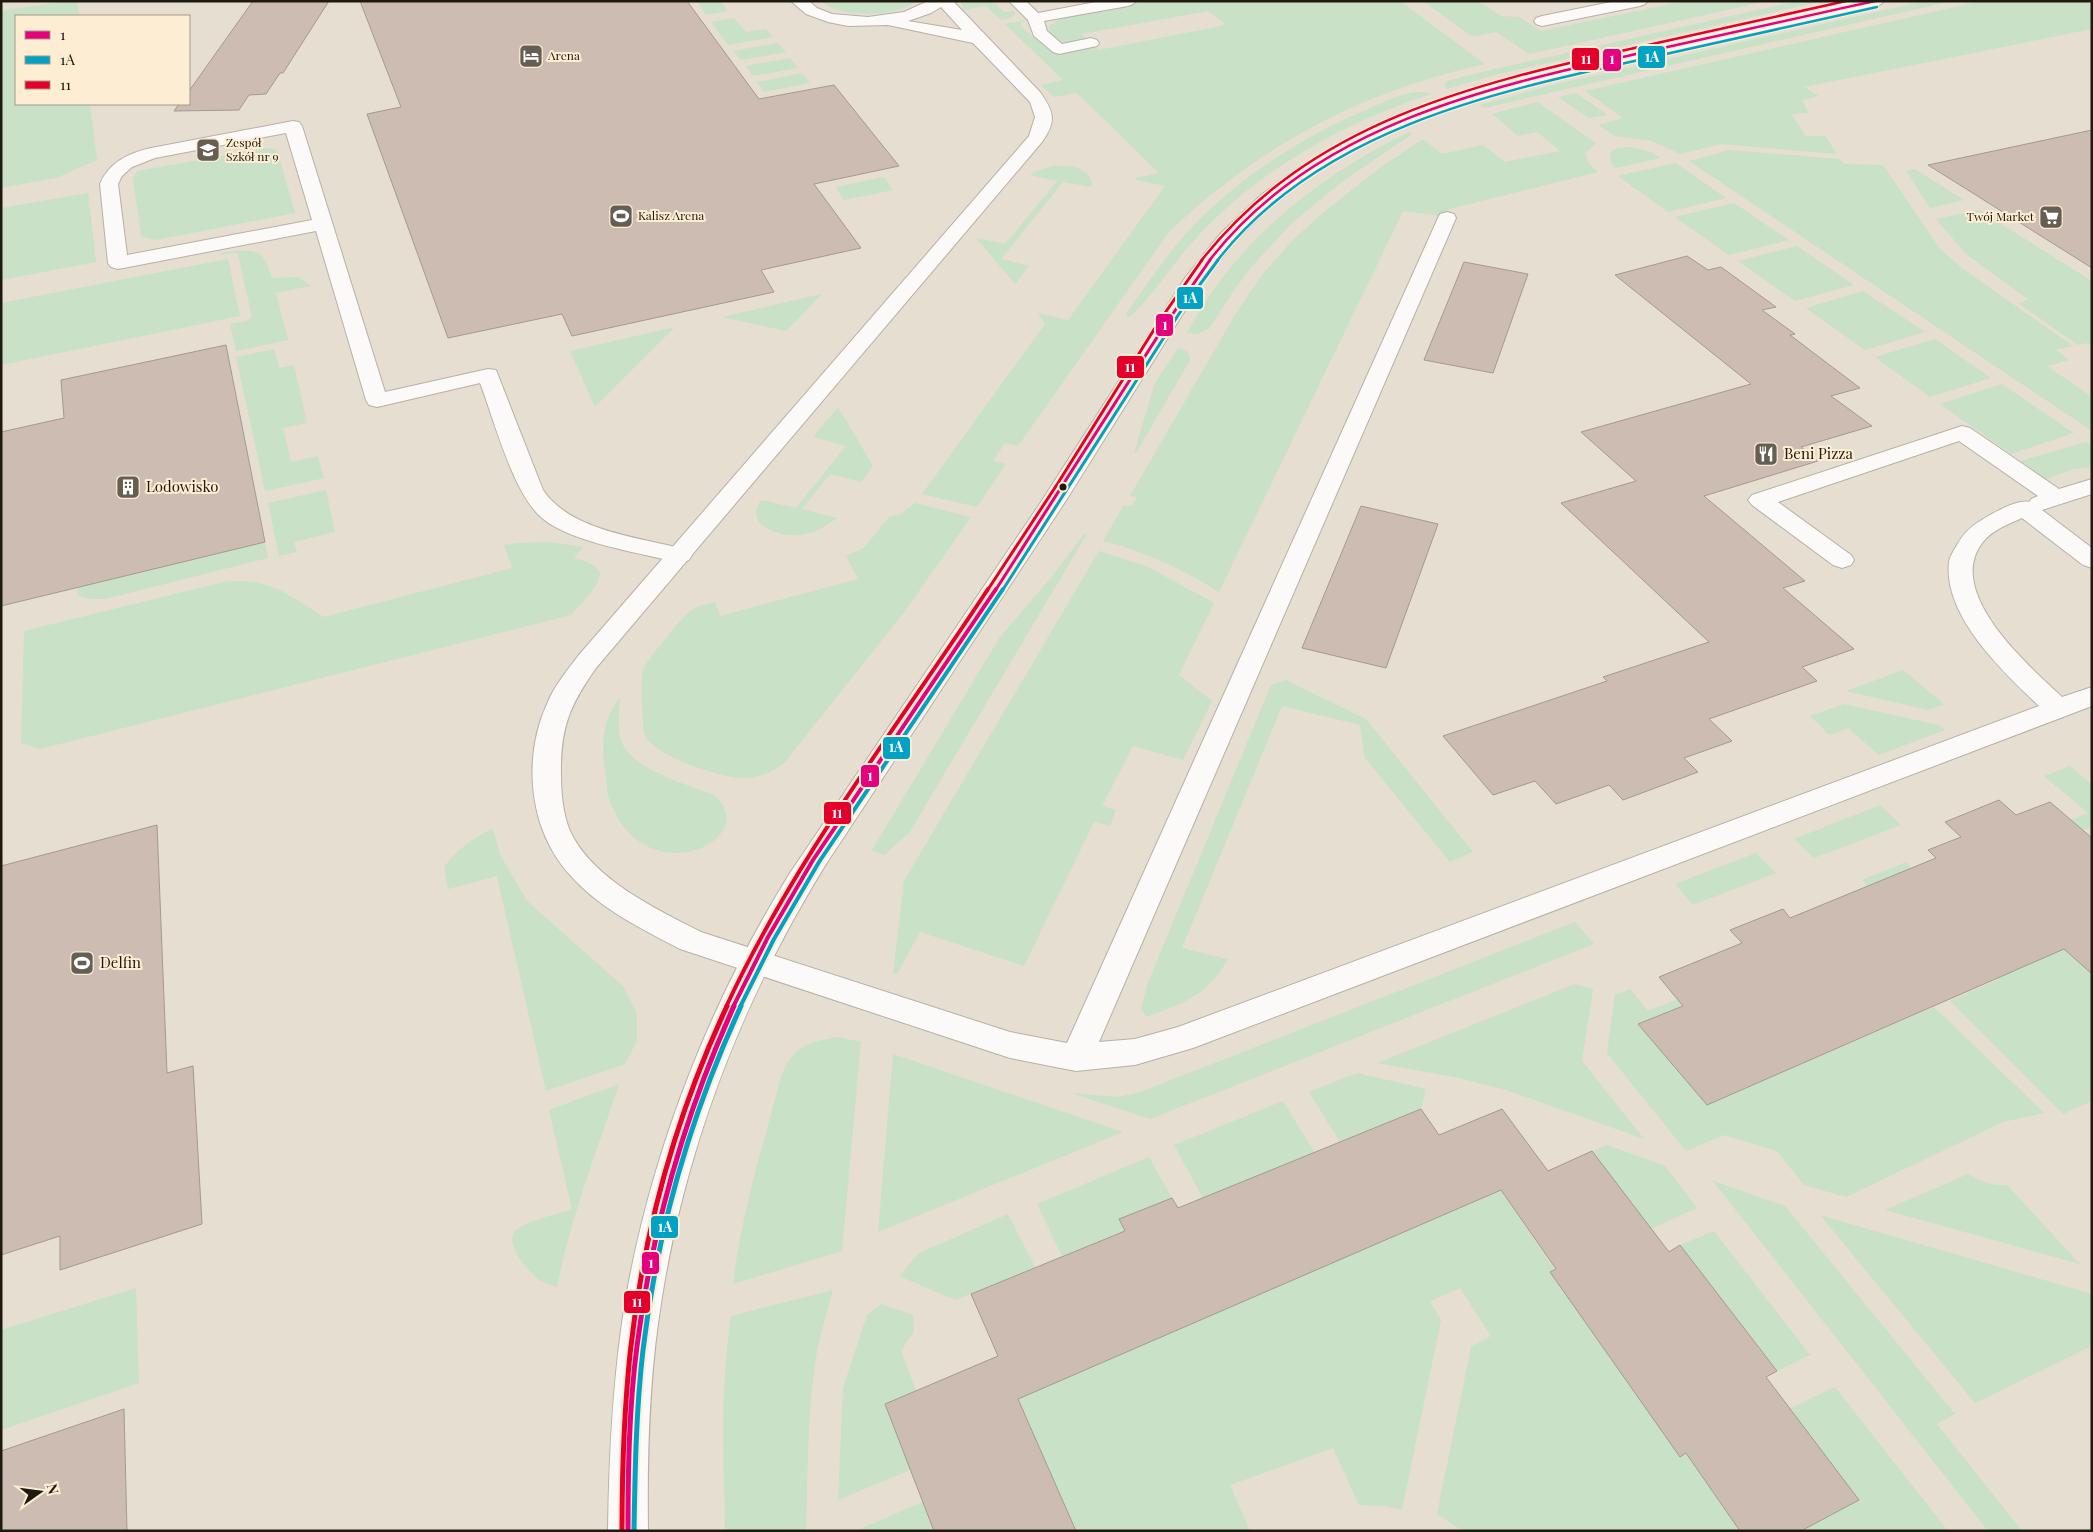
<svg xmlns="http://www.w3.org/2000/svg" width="2093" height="1532" font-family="'Playfair Display',serif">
	<rect width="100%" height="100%" fill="#e6ded0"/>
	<path fill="#c8e1c7" d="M66,1H77L79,16H16V104H90L97,160L56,178L1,188V11Z
		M697,1H721L728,11L706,15Z
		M820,1H918C895,17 842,19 820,1Z
		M961,1H993L1004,12L1014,11L1015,14L1010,18L1001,20L986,6L964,10Z
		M1149,1H1400L1485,64C1363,91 1258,146 1169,232L1018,446L1005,443L993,461L1006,464L977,507L922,494L1045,324L1038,313L1068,320L1165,186L1136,180L1135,178L1159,173L1077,93L1054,97L1041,85L1063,80L1005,24L1028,20L1021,22V27L1055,54L1095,47L1099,50L1226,25L1208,11L1081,34L1087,40C1068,44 1065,46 1050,34L1049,26L1064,17Z
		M1423,1H1478L1502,16L1519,17L1541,31L1686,1H1768L1529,54L1496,32L1476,36L1470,35Z
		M1798,1H1823L1494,75L1447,89L1445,85L1447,81L1482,72Z
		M1925,1H1952L1484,108L1480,105L1548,86Z
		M1981,1H2092V29L1804,87L1819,96L1802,100L1809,113L1791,114L1806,136H1825L1837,154L1721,144L1680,154L1652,141L1615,136L1598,125L1623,118L1585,91Z
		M734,18L746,32L766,29L773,37L728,45L711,22Z
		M778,43L786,52L741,60L733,51Z
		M790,58L798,68L753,76L746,66Z
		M802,73L810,83L764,92L757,82Z
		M1423,92L1431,94C1342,123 1260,169 1196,238C1173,263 1155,293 1130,317L1127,316V312C1148,283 1168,253 1192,227C1239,178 1299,139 1361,112C1379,105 1403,91 1423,92Z
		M1576,93L1608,115L1589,118L1558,97Z
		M1537,102L1596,143L1585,154L1589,164L1598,172L1449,209L1440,216L1403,211L1219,592C1183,569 1144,551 1103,541L1124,505L1132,506L1137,497L1130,496L1235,315L1262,275L1293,240L1324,212L1381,167L1423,139L1442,154L1483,145L1505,162L1560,151L1537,132L1518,136L1492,114Z
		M1409,132L1412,134L1339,184L1293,222L1253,265L1234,290L1209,329L1197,334L1187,333C1236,241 1317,177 1409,132Z
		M1630,147L1651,152L1661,158L1615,168L1611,162L1610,152L1617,148Z
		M269,148L277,150L295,213L156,240L141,236L133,179L137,171Z
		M1729,150L1840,159L1844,164L1883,165L1940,249L1963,269L2073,346L2056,350L2069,360L2047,366L2092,397V431L1689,161Z
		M1676,163L1726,198L1668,212L1618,176Z
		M1052,166C1068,165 1092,166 1092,187L1063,182L1001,259L1029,266L1015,284L976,238L1005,244L1057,181L1030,175L1037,171Z
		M1915,169L1964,200L1930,208L1906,171Z
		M883,177L893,190L844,200L836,187Z
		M88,193L96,262L1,280V208Z
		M1734,203L1789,240L1729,255L1675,217Z
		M1979,210L2092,281V346L2087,343L2078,345L2018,303L2029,300L1966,254L1936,219Z
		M1797,246L1854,285L1795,301L1738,261Z
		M231,251C261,250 263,251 272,278L298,277L311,286L276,293L288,340L236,351L230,324L247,321L252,317L238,254L233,253L221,255L220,253Z
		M228,259L240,316L1,365V303Z
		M1863,291L1925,332L1865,350L1806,308Z
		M822,294L786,331L722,317Z
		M675,327L595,407L570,351Z
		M1935,339L1991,378L1930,397L1875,357Z
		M1178,348L1188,352L1190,360L1136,453H1134L1155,383Z
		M274,349L279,368L294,365L307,423L283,428L291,462L318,456L324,478L265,491L236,357Z
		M2002,384L2074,433L2011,454L1940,404Z
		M838,407L873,466L861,482L830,474L802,509L837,518C827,525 817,532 806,534C786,539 742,528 761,500L796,508L846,446L813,437Z
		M2086,442L2092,445V467L2074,469L2046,479L2020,461Z
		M326,490L335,532L294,542L297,552L279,556L268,503Z
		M915,503L971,517L905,611L785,762C774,771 761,777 747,778C726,780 653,756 645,735C642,728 641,679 643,670C644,664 686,612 693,609C699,605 708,604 715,602L720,616L858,579L846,556L864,548L889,517L901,514Z
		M1084,534H1087L909,833L884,855L872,850L1000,637L1051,578Z
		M265,542L268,558L105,599H92L78,596L77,588Z
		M549,542L583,547L574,558C586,561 594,563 600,573C598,590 582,602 571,615L40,749L21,743L24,631L224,582C271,578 286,593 324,617L512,568L504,545L520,543Z
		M1099,551L1146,566L1214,603L1179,675L1212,701L1183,760L1133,746L1102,806L1116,810L1110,826L1094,822L1024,966L920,932L897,974L893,973L904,881Z
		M1903,670L1944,704L1928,710L1846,691Z
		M1286,680L1366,719L1473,852L1450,862L1365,758L1360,725L1282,706L1182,948L1228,959C1205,998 1186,1001 1147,1017L1141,1010L1147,985L1271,685Z
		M620,698C619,711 618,725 620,737C627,769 687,784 714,795C764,839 647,895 611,804C606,793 607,781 605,770C601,747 603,716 620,698Z
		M1844,704L1938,725L1945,730L1879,755L1848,728L1830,735L1810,716Z
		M2070,766L2092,785V827L2083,830L2071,820L2088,813L2044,776Z
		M1880,805L1901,825L1814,858L1794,839Z
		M493,829L500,855L528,902L623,986L637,1014V1041L625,1064L546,1091L497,876L448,889L444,867C459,848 471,839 493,829Z
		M1756,853L1776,873L1693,905L1675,884Z
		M1906,862L1927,884L1899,917L1862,880Z
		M1575,922L1594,944L1150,1119L1071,1093L1117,1097L1138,1093Z
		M2055,941L2092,945V1101L2063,1114L1950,1001L1999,979L1990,970Z
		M1575,984L1593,989L1582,1061L1644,1139L1509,1091L1459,1078L1377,1063Z
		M1630,989L1648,1011L1679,999L1684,1005L1638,1024L1707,1105L1934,1007L2044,1113L2003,1122L1846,1197L1804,1185L1777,1151L1724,1135L1686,1151L1607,1053L1615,995Z
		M838,1037L861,1042L842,1251L733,1284C742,1212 763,1144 782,1074C795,1044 809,1043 838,1037Z
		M893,1054L1123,1132L878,1232Z
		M1357,1073L1426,1089L1421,1109L1340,1142L1309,1092Z
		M619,1084C597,1151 570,1218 557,1287C551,1285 544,1283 539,1280C529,1272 504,1245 515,1231C524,1221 559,1214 572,1209L549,1110Z
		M1283,1101L1315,1153L1203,1198L1174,1145Z
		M1607,1145L1665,1166L1697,1208L1651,1229L1592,1151Z
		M1149,1157L1172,1198L1119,1219L1125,1231L1062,1256L1037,1204Z
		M1968,1174C1982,1182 1991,1186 2007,1185L2080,1264L1885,1210Z
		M1713,1181L1785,1206L1955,1414L1937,1424L2022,1531H1988Z
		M1501,1190L1680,1457L1686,1453L1740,1531H1463L1437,1514L1471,1347L1491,1336L1460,1288L1430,1301L1441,1320L1402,1510L1385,1506L1359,1505L1333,1448L1230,1485L1250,1531H1076L1018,1398Z
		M1008,1214L1035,1267L955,1300L899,1276L919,1253Z
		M1820,1215L2092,1294V1346L1975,1403Z
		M1714,1231L1810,1355L1777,1371L1680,1245Z
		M136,1288L139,1383L1,1430V1330Z
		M833,1290C827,1312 820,1335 816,1357C807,1414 808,1473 806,1531H725C724,1459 720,1387 731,1316Z
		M881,1304L913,1315L914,1331L901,1351L916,1391L910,1470L838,1500L843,1388L867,1315Z
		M1835,1387L1948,1531H1801L1859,1500L1789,1409Z
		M923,1502L934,1531H855Z"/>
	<path fill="#cdbcb2" stroke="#a29a92" d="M253,1H329L283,73H280L266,94L249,95L239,110L174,111L179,104H189V91Z
		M360,1H687L759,99L834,85L899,166L814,184L861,248L761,270L774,292L572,336L562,314L448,338L367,114L401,107Z
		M2092,130V268L1928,165Z
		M1687,256L1708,270L1721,267L1776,307L1762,310L1795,334L1790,335L1860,388L1831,396L1872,426L1801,447L1818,461L1704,496L1805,581L1783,588L1854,649L1802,667L1817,681L1709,719L1732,741L1684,758L1698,772L1623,800L1609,785L1556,804L1535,781L1493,795L1443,736L1607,681L1603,677L1709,642L1561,503L1636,481L1581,432L1751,384L1615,275Z
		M1464,262L1528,274L1493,373L1424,360Z
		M226,345L265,542L1,606V432L64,418L61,380Z
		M1361,506L1438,524L1386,668L1302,648Z
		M1999,800L2016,815L2050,802L2092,838V974L2064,949L1707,1105L1638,1024L1683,1006L1659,977L1742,943L1730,930L1783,909L1790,918L1936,858L1928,850L1961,837L1945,822Z
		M157,825L167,1073L193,1066L202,1224L60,1270V1236L1,1255V866Z
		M1421,1109L1439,1135L1502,1109L1548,1171L1592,1151L1669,1252L1680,1245L1777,1371L1766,1377L1859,1500L1801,1531H1740L1686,1453L1680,1457L1550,1272L1556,1269L1501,1190L1018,1399L1076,1531H934L885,1404L998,1356L971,1294L1125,1231L1119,1219L1172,1198L1178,1208Z
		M124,1409L127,1531H1V1451Z"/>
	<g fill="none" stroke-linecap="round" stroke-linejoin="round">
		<g stroke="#b7b0a5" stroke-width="2">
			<path id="service" d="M1009,1H1026L1038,13L1101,1H1136L1133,4L1128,6L1044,21L1047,31L1062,44L1091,38L1097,40L1099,43L1097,46L1059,54L1053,52L1034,36L1028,20Z
				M1616,1H1648L1645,4L1640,6L1542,26L1536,24L1534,21L1536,18L1542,16Z
				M293,121L299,122L302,126L385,392L488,369L496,370L543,490C571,532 643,538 689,550L692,555L689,560L680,563C642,553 571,543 542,518C513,494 494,419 480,383L377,407L369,405L366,400L316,231L118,269L111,267L108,263L100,184C109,162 129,153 151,148ZM286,133L312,220L127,255L118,184L122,176L132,167L155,158Z"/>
		</g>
		<g stroke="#b7b0a5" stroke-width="2">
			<path id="minor" d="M791,1H809L817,8L832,14L868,17L904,12L928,1H953L1040,92C1054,112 1057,121 1042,142L596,668C570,705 560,728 561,775C561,793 563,814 570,831C592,879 656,909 701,932L1010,1032L1067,1043L1438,218L1440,214L1447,212L1454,214L1456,218L1099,1042L1135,1039L1178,1027L2039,706C2003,672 1943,616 1949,562C1950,556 1954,550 1957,545C1963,534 1970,527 1980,521C1991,514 2017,499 2029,502L2031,499L2038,496L1959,441L1778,502L1851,555L1854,560L1851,565L1842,568L1833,565L1752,505L1748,500L1752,495L1962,426L1970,428L2059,489L2092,479V494L2042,510L2092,548V568L2083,565L2022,518C2009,524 1992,530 1983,542C1943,592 2029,666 2062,697L2092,687V706L1193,1048L1135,1065L1076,1071L1010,1058L680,949C642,929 600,909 570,875C529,830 522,759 547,704C554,686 567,671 578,656L1029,136L1035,117L1030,102L973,43L888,25L848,26L828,22L806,14ZM941,7L962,30L908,21L931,13Z"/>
		</g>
		<g stroke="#b7b0a5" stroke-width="2">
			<path id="tertiary" d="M1854,1H1884L1881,4L1876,6L1552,78L1475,99L1397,128L1360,147L1313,174L1274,203L1234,242L1201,285L1065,502L828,861C745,994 687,1142 662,1297C649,1374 647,1453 648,1531H608C609,1453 613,1374 626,1297C653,1147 710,1002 790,873L1041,502L1185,278L1220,234L1261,195L1300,167L1347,139L1385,121L1463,92L1550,69Z"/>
		</g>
		<use href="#service" fill="#fbfaf8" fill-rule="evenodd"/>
		<use href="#minor" fill="#fbfaf8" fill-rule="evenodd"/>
		<use href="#tertiary" fill="#fbfaf8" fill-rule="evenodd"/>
		<g stroke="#fdeed3" stroke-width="5">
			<path id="bus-1-far3" d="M1209,261C1315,123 1493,86 1654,50C1727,34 1801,17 1875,1"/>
		</g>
		<g stroke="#fdeed3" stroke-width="6">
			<path id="bus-1-far2" d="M995,591L1163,328L1210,260"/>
		</g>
		<g stroke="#fdeed3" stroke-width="8">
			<path id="bus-1-far1" d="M733,1007L768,937L813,860L996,589"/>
		</g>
		<g stroke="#fdeed3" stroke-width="9">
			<path id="bus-1" d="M628,1531C628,1469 629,1407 637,1346C652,1228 685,1114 734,1006"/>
		</g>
		<g stroke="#fdeed3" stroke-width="5">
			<path id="bus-2-far3" d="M1217,261C1319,129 1494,92 1648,58C1725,41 1801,24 1877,7"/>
		</g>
		<g stroke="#fdeed3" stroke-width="6">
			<path id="bus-2-far2" d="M1002,591L1184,306L1218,260"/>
		</g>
		<g stroke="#fdeed3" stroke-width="8">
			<path id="bus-2-far1" d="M740,1007L774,939L819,862L1003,589"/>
		</g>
		<g stroke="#fdeed3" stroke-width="9">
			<path id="bus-2" d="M634,1531C635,1471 636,1410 643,1350C657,1231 691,1114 741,1006"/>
		</g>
		<g stroke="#fdeed3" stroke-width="5">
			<path id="bus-3-far3" d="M1201,261C1311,121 1474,84 1639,47C1708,32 1777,16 1846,1"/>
		</g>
		<g stroke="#fdeed3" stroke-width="6">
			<path id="bus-3-far2" d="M987,591L1058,483L1160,320L1202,260"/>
		</g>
		<g stroke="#fdeed3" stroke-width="8">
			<path id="bus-3-far1" d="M726,1007C795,858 898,726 988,589"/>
		</g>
		<g stroke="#fdeed3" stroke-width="9">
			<path id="bus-3" d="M622,1531C622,1472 624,1413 630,1354C643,1234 676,1115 727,1006"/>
		</g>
		<use href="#bus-1-far3" stroke="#e5007d" stroke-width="2.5"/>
		<use href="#bus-1-far2" stroke="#e5007d" stroke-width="3"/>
		<use href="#bus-1-far1" stroke="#e5007d" stroke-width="4"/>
		<use href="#bus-1" stroke="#e5007d" stroke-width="5"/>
		<use href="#bus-2-far3" stroke="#02a2c4" stroke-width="2.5"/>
		<use href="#bus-2-far2" stroke="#02a2c4" stroke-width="3"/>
		<use href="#bus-2-far1" stroke="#02a2c4" stroke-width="4"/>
		<use href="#bus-2" stroke="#02a2c4" stroke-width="5"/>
		<use href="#bus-3-far3" stroke="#e4002b" stroke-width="2.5"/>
		<use href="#bus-3-far2" stroke="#e4002b" stroke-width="3"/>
		<use href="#bus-3-far1" stroke="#e4002b" stroke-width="4"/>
		<use href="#bus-3" stroke="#e4002b" stroke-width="5"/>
	</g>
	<defs>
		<g id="hotel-square" transform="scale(1.25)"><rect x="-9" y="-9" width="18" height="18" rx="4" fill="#655e53" stroke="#fdeed3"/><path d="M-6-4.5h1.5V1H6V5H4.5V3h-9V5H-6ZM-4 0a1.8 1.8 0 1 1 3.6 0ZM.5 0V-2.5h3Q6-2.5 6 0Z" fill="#fff"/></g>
		<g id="school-square" transform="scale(1.25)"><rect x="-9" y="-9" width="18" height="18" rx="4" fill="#655e53" stroke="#fdeed3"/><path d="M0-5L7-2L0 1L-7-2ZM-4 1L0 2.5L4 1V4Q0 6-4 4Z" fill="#fff"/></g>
		<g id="stadium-square" transform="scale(1.25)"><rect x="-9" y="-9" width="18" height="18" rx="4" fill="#655e53" stroke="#fdeed3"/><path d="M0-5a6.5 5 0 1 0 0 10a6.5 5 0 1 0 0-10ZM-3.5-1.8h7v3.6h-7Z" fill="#fff"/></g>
		<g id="supermarket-square" transform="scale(1.25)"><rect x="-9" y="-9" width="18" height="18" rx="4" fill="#655e53" stroke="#fdeed3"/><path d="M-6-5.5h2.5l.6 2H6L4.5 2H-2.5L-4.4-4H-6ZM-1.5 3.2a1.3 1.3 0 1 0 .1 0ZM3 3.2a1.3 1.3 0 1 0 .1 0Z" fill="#fff"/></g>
		<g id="restaurant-square" transform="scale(1.25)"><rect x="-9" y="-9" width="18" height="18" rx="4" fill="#655e53" stroke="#fdeed3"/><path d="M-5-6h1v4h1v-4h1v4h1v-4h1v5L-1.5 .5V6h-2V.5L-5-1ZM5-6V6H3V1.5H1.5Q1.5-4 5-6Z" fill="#fff"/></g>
		<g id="building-square" transform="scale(1.25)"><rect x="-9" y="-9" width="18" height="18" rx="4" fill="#655e53" stroke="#fdeed3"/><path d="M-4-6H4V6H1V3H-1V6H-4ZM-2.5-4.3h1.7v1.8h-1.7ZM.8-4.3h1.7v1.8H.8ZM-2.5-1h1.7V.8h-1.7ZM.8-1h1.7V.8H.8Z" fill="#fff"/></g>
	</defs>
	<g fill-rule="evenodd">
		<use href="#hotel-square" x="531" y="56"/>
		<use href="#school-square" x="208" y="150"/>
		<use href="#stadium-square" x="621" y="216"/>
		<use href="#supermarket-square" x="2051" y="217"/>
		<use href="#restaurant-square" x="1766" y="454"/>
		<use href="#building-square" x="128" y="487"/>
		<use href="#stadium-square" x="82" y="963"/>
	</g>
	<circle fill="#1f1910" stroke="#fdeed3" stroke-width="2" cx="1063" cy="487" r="4.5"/>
	<g text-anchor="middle" stroke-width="4" stroke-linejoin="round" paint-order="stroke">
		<g font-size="12" fill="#1f1910" stroke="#fdeed3" text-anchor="start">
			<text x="548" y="60">Arena</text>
			<text x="226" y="147">Zespół<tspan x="226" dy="14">Szkół nr 9</tspan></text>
			<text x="638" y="220">Kalisz Arena</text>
			<text x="2034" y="221" text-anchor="end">Twój Market</text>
		</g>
		<g font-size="15" fill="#1f1910" stroke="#fdeed3" text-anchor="start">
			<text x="1784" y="459">Beni Pizza</text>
			<text x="146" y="492">Lodowisko</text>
			<text x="100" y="968">Delfin</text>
		</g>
	</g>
	<g stroke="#fdeed3" stroke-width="2">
		<rect x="1637" y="45" width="29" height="24" rx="5" fill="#02a2c4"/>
		<rect x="1571" y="47" width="29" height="24" rx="5" fill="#e4002b"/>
		<rect x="1602" y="48" width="20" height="24" rx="5" fill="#e5007d"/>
		<rect x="1176" y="286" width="28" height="24" rx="5" fill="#02a2c4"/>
		<rect x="1155" y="313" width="19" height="24" rx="5" fill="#e5007d"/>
		<rect x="1116" y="355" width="29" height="24" rx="5" fill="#e4002b"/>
		<rect x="882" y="736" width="29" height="24" rx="5" fill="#02a2c4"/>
		<rect x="860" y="764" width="20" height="24" rx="5" fill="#e5007d"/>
		<rect x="823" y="801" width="29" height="24" rx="5" fill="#e4002b"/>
		<rect x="650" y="1215" width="29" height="24" rx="5" fill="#02a2c4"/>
		<rect x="641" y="1251" width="19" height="24" rx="5" fill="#e5007d"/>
		<rect x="623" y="1290" width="28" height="24" rx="5" fill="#e4002b"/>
	</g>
	<g font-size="14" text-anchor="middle" font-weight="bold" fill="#fff">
		<text x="1652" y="62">1A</text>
		<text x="1586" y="64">11</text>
		<text x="1612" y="64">1</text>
		<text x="1190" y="303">1A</text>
		<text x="1165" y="330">1</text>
		<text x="1130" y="372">11</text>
		<text x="896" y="752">1A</text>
		<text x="870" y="781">1</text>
		<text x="837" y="818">11</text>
		<text x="665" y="1232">1A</text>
		<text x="651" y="1268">1</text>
		<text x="637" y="1307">11</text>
	</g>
	<rect width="2093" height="1532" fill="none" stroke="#1f1910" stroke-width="5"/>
	<rect x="15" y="15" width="175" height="90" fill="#fdeed3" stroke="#a49985"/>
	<rect x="25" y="31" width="25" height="8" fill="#e5007d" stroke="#a49985"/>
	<text x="60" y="40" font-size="15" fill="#1f1910">1</text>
	<rect x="25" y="56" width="25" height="8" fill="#02a2c4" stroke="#a49985"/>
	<text x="60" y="65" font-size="15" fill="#1f1910">1A</text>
	<rect x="25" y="81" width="25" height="8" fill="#e4002b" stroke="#a49985"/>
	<text x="60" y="90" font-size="15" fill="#1f1910">11</text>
	<g transform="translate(40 1492) rotate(76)" stroke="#fdeed3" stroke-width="4" paint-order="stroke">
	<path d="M0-4L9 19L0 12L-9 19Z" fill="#1f1910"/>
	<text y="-8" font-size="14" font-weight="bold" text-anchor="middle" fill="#1f1910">N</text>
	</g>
</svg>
